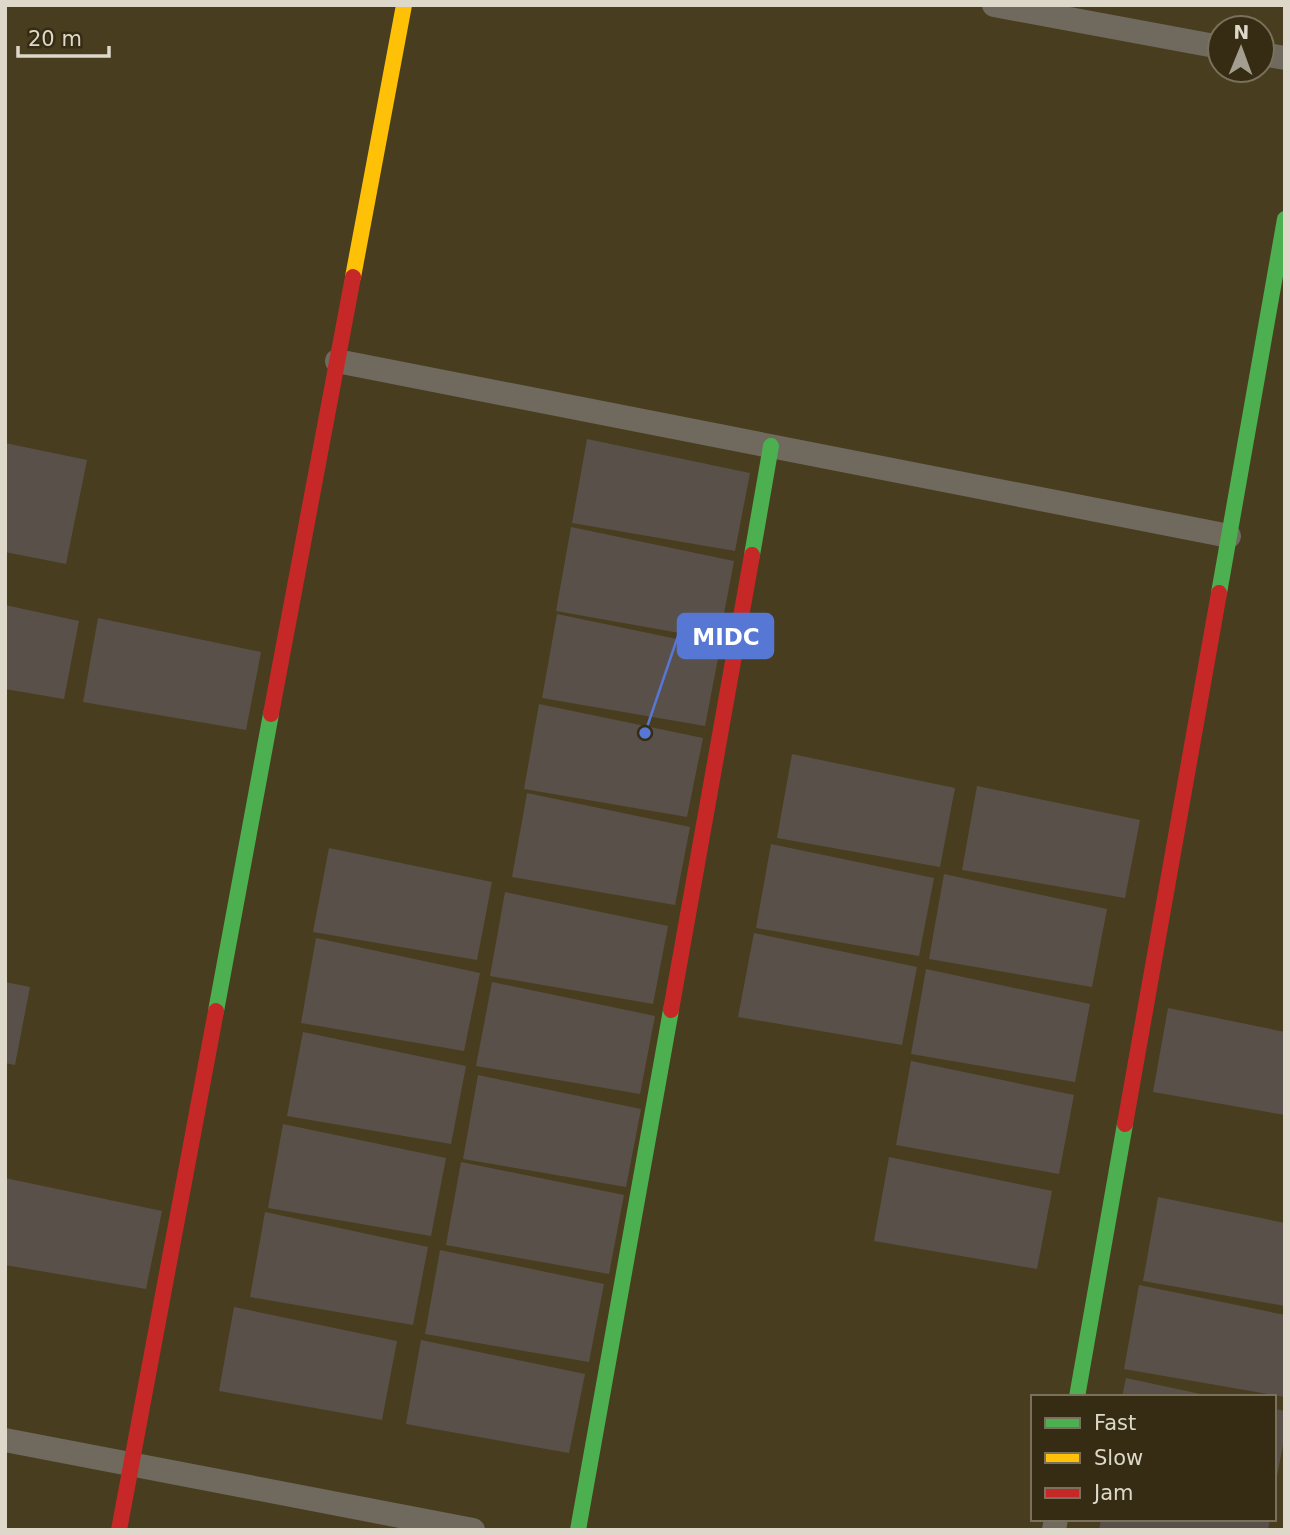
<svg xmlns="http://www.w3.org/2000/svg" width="1290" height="1535" font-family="'DejaVu Sans',sans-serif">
	<rect width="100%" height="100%" fill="#383225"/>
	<path fill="#493d1f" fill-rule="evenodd" d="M5,5H1285V1530H5ZM1220,28H1262V70H1220ZM1033,1397H1274V1519H1033Z"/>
	<path fill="#595049" d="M587,439L750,473L735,551L572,523Z
		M5,443L87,460L66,564L5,552Z
		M571,527L734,561L719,640L556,611Z
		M5,605L79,621L64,699L5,689Z
		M557,614L720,648L705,726L542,698Z
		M98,618L261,652L246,730L83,702Z
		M539,704L703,738L687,817L524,789Z
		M792,754L955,788L940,867L777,838Z
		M977,786L1140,820L1125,898L962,870Z
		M527,793L690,827L675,905L512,877Z
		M771,844L934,878L919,956L756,928Z
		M329,848L492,882L477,960L313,932Z
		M944,874L1107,909L1092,987L929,959Z
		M505,892L668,926L653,1004L490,976Z
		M754,933L917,967L902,1045L738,1017Z
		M316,938L480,973L464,1051L301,1023Z
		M926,969L1090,1004L1075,1082L911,1054Z
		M5,982L30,987L15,1065L5,1063Z
		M492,982L655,1016L640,1094L476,1066Z
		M1168,1008L1285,1032V1115L1153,1092Z
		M303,1032L466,1066L451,1144L287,1116Z
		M911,1061L1074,1095L1059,1174L896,1145Z
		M478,1075L641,1109L626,1187L463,1159Z
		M283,1124L446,1158L431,1236L268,1208Z
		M889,1157L1052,1191L1037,1269L874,1241Z
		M461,1162L624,1195L609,1274L446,1245Z
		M5,1178L162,1211L146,1289L5,1265Z
		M1158,1197L1285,1223V1306L1143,1281Z
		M265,1212L428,1247L413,1325L250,1297Z
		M440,1250L604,1284L589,1362L425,1334Z
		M1139,1285L1285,1315V1397L1124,1369Z
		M234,1307L397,1341L382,1420L219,1391Z
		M421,1340L585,1374L569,1453L406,1424Z
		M1126,1378L1210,1396V1397H1122Z
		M1274,1409L1285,1411V1435L1276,1481Z
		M1101,1519H1270L1268,1530H1099Z"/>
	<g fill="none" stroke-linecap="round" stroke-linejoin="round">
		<path stroke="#6f695e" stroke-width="24" d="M994,5L1220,47
			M1262,54L1285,58
			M337,361L1229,536
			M5,1440L473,1530
			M1054,1530L1056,1519"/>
		<path stroke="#4caf50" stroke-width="16" d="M752,555L771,446
			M1219,593L1285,219
			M216,1011L271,714
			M1077,1397L1125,1124
			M578,1530L671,1010"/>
		<path stroke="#ffc107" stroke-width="16" d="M353,277L404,5"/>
		<path stroke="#c62828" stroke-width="16" d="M271,714L353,277
			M671,1010L752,555
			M1125,1124L1219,593
			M119,1530L216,1011"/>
	</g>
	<path fill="none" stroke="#5777d4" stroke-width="2.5" d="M645 733L678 636"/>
	<circle fill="#5777d4" stroke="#352c13" stroke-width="2.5" cx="645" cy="733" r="7"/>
	<rect fill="#5777d4" stroke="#5777d4" stroke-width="2.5" x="678" y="614" width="95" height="44" rx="7"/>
	<g font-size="23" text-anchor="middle" font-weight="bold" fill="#fff">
		<text x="726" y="645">MIDC</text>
	</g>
	<rect width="1290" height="1535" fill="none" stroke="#ded8ca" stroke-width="14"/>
	<rect x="1031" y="1395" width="245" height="126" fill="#352c13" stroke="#79715c" stroke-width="2"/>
	<rect x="1045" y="1418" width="35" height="10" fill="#4caf50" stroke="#79715c" stroke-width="2"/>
	<text x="1094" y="1430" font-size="21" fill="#ded8ca">Fast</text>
	<rect x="1045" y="1453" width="35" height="10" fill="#ffc107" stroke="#79715c" stroke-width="2"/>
	<text x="1094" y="1465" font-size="21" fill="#ded8ca">Slow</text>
	<rect x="1045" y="1488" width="35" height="10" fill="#c62828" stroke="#79715c" stroke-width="2"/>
	<text x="1094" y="1500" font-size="21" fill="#ded8ca">Jam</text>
	<g transform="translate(1241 49) rotate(1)"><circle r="33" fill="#352c13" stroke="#79715c" stroke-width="2"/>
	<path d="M0-5L12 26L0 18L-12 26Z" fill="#a49e90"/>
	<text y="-10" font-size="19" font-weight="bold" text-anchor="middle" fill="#ded8ca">N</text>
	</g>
	<path d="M18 46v10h91v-10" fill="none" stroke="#ded8ca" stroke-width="3.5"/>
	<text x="28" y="46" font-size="21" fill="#ded8ca" stroke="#352c13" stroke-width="5" paint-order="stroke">20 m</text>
</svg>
